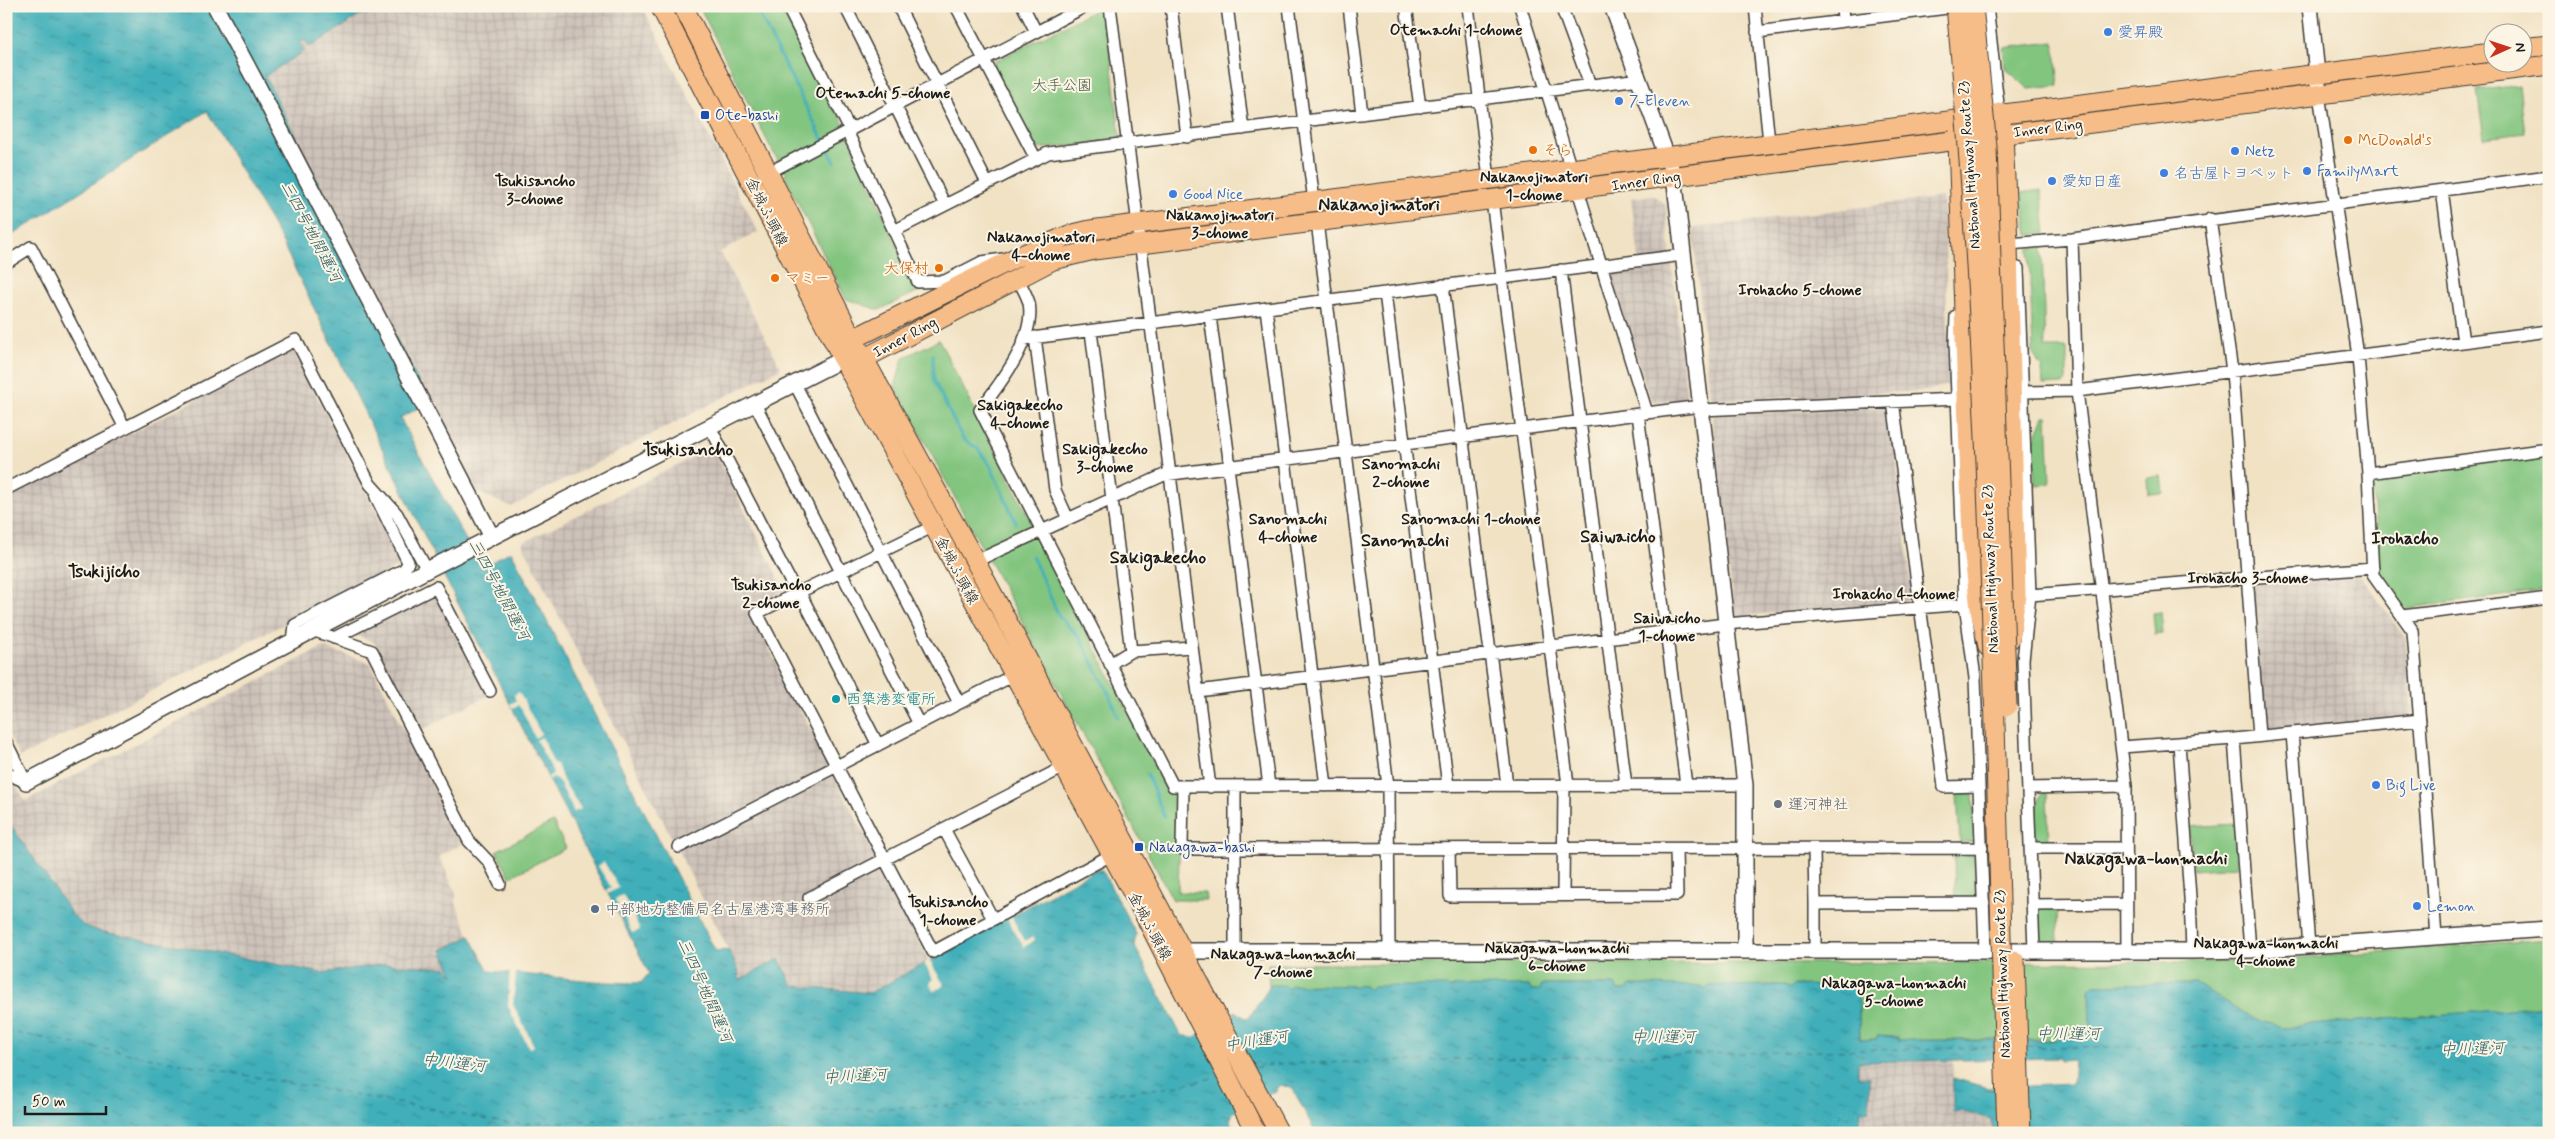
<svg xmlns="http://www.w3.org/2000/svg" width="2555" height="1139" font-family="Mynerve,'Klee One',sans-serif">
	<defs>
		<pattern id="industrial-grid" width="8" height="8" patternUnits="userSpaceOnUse" patternTransform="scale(1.25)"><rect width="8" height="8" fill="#cdc2b9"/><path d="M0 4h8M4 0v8" fill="none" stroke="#afa69e"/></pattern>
		<pattern id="water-ripples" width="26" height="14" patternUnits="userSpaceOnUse" patternTransform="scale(1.25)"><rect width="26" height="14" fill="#3fafb9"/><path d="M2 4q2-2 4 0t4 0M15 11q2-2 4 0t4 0" fill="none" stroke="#348e96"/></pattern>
	</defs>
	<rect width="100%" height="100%" fill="#fcf5e5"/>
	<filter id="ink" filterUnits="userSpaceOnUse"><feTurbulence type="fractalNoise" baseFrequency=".02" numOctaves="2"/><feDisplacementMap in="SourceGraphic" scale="10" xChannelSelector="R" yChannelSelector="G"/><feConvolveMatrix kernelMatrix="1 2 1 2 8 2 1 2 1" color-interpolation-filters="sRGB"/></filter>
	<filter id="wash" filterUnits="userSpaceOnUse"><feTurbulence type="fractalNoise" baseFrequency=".0096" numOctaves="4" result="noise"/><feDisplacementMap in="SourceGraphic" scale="20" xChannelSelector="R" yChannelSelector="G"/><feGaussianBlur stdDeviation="1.12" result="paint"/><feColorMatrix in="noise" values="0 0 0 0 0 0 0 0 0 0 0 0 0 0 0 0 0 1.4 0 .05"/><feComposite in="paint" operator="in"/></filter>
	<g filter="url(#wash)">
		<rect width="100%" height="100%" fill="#f1e2c4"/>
		<path fill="url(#industrial-grid)" d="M381,6H642L758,232L720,252L781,368L511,507L477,492L265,75L304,51L300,43L306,39L311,47L365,13L366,15Z
			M1653,195L1665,204L1686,394L1682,399L1651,402L1608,269L1640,265L1631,198Z
			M1943,197L1950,384L1926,391L1716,400L1710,395L1693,228Z
			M293,350L403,564L20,757L6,730V497Z
			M1886,407L1890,410L1913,598L1910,601L1739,616L1734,613L1712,419L1716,415Z
			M707,450L715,452L784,589L783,591L749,609L929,961L870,993L740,980L738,970L728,949L522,543Z
			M2361,576L2405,638L2412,713L2409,718L2266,729L2263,726L2253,587L2255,584Z
			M434,592L487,696L420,731L374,642L355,635L353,632Z
			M323,647L370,663L462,844L439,856L456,893L455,901L470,936L442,950L454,976L386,964L322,973L99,931L79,922L6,820V766L25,801Z
			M1953,1060V1112L1960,1111L1992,1120L1993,1133H1861L1860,1111L1869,1110V1078L1858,1077V1062Z"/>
		<path fill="#82c57f" stroke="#4f704e" d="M699,6H784L840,116L914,285L925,288L879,310L846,299L785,177L786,172L773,152Z
			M1101,7L1105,8L1120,137L1118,141L1037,149L993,67L994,62Z
			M2054,42L2059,86L2029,89L2005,68L2003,48Z
			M2519,85L2525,133L2484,138L2477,91Z
			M2041,190L2046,233L2028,235C2027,220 2022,208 2021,193Z
			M2042,247L2045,348H2067V380L2064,384L2043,385L2042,368L2033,354L2029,249Z
			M939,340L1168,791H1181L1178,892L1205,893L1206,900H1173L895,387L903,358Z
			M2044,416H2047L2050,484L2035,485L2033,443Z
			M2549,454V590L2408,608L2401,605L2379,574L2372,478L2376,474Z
			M2161,476L2163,493L2148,494L2147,478Z
			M2161,612L2163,633L2155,634L2153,613Z
			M2044,792L2047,793L2049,845H2032L2031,829L2041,795Z
			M1973,793L1975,841L1960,843L1957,794Z
			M553,822L566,848L510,877L496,851Z
			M2235,824L2237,867L2193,870L2190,827Z
			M1975,855L1976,898H1955L1954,856Z
			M2032,905H2057L2058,950H2034Z
			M2549,939V1006L2284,1027L2258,1021L2195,984L2094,985L2089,990L2090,1032L2071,1040H1897L1898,1037L1860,1040L1858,986L1790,989L1785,985L1711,986L1704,989L1702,986L1630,985L1627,990H1617L1616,985H1542L1540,990H1531L1529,986L1369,990L1364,986L1291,985L1288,989L1271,985L1269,988L1268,964L2243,962Z"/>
		<path fill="url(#water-ripples)" stroke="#2e666a" d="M6,6H381L366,15L364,13L310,47L305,40L300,43L304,51L265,76L429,402L400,418L481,568L511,551L716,952L728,949L738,970L740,980L779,959L793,986L870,993L1097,869L1102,870L1136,934L1134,945L1181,1035L1193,1038L1235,1016L1234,1011L1248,1019L1271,985H1284L1288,989L1291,985L1365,986L1369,990L1372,986H1446L1451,989L1455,986H1529L1531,990H1539L1542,985H1616L1617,990H1627L1630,985L1702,986L1704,989L1710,986L1785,985L1790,989L1793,985L1858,986L1860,1040L1877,1039V1036L1898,1037V1040L2037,1041L2057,1040L2061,1037H2071V1040L2074,1038V1032H2090L2089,990L2093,985L2195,984L2258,1021L2284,1027L2549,1006V1133H1993L1992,1119L1960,1111L1953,1112V1078L1988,1088L2072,1084L2074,1060L2061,1061L2060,1058L1858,1062V1077H1869V1110L1860,1111L1861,1133H1316L1293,1089L1281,1085L1277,1087L1276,1092H1271L1233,1112L1230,1121L1236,1133H6L7,820L72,914L83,925L99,931L322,973L386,964L447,968L454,976L442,950L470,936L489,971L604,982L641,983L649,973L445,578L279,236L207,111L6,239Z"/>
		<path fill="#f1e2c4" d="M519,692L541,734L535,738L522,710L518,705L512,708L510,704L516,701L514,695Z
			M542,737L554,765L557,764L563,781L581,809L574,812L560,783L554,777L549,780L548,777L553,774L551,767L536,740Z
			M604,862L619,888L608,893L606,890L611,887L598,866Z
			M623,895L640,930L632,933L621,910L617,911L615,909L619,907L615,899Z
			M1011,916L1025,941L1033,936L1035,940L1024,947L1007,918Z
			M929,960L944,985L934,991L930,984L933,979L924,963Z
			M510,972H516L513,1005L534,1046L529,1048L508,1006Z"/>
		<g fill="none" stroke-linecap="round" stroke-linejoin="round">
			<path stroke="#3fafb9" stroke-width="3" d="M755,6L823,140
				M826,145L835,162
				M933,355L934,381L963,439L977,448L990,465L1016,523
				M1032,556L1059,616L1080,638L1110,696L1118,717
				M1147,774L1164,816"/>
			<path stroke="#2c5e63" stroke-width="1" stroke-dasharray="6 5" stroke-linecap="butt" d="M6,1031L511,1124L1004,1103L1165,1088L1217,1077
				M2027,1047L2549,1046
				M1255,1068L1274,1064L1996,1047"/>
		</g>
	</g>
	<g filter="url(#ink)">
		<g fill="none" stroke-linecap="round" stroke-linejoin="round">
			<g stroke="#3c3a35" stroke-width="14">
				<path id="minor" d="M787,6L850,130
					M845,6L945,205
					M898,6L987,183
					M956,6L1036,159
					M1023,6L1036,32
					M1110,6L1210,787
					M1171,6L1187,137
					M1227,6L1243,129
					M1289,6L1314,201
					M1349,6L1362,114
					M1406,6L1420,107
					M1468,6L1489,179
					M1520,6L1571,169
					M1561,6L1590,85
					M1755,6L1769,142
					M1842,6L1843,21
					M1987,6L1999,113
					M1757,32L1947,8
					M2319,94L2358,356L2368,473L2373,575L2413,631L2436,937
					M847,131L918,282L945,281L982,262L1003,259
					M764,175L1086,6
					M1578,190L1647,413
					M2442,190L2463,342
					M1492,200L1568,785
					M2210,219L2232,371L2259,736
					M1317,222L1388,786L1389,952
					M894,231L1048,153L1640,79
					M2072,239L2077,391L2126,786L2127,951
					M2010,249L2008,244L2072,239L2549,176
					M6,263L31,247L125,428
					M2018,268L2030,595L2023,660L2034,950
					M1561,270L1626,785
					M1018,278C1021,286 1027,295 1029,303C1036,338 1000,384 980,410L1173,786L1745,785
					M1443,285L1507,785
					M1385,293L1448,786
					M1266,308L1326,786
					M1210,316L1230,467
					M1956,316L1955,343L1965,604L1975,678L1985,950
					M1091,331L1131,651L1192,647
					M1035,337L1055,490L1068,519
					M1024,339L1683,255
					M795,384L959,703
					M2023,392L2077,391L2549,331
					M1893,401L1944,787L1979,786
					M755,404L919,724
					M1701,410L1957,399
					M1638,414L1686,785
					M710,427L797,594
					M1228,467L1269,786
					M2368,473L2549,449
					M6,489L296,340L370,484L397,514L427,570
					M934,526L757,613L933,952L1111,855
					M976,561L1164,475L1701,406
					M800,593L878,745
					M2030,595L2373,568
					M2402,616L2549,598
					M312,630L372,651L469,841L489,862L500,884
					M334,638L436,587L490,691
					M293,641L295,625L405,569L408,562L376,497
					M1110,664L1131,651
					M1198,691L1725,624L1965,604
					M2292,733L2309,946
					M2234,739L2250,950
					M6,742L26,782
					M2179,743L2190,897L2192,951
					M2121,747L2234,739L2420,720
					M6,773L26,782
					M1183,786L1182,849L1982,848
					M1235,787V952
					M2028,788L2126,786
					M944,829L993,919
					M679,847L1014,675
					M2030,848H2126
					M1449,849L1450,896L1677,895L1676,849
					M1814,849L1815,904L1984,903
					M1563,895L1564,785
					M809,898L1064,767
					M1815,904V951
					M2032,905L2126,904"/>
			</g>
			<g stroke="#3c3a35" stroke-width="18">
				<path id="tertiary" d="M215,6L258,86L492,537
					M1612,6L1674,176L1745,785V951
					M2310,6L2318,84
					M26,782L427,570L843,359
					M1174,951H2192L2250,950L2549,929"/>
			</g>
			<g stroke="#3c3a35" stroke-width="21">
				<path id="primary" d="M660,6L843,359L1143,912L1256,1133
					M683,6L853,339L973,557L1279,1133
					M2522,48L2549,45
					M843,359L865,358L1053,260L1094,250L2549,65
					M843,359L853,339L1017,257L1069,235L1090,230L2492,52"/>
			</g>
			<g stroke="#3c3a35" stroke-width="21">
				<path id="trunk" d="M1999,113L2003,134L2008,244L2016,595L2010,639
					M1960,120L1958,141L1972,539L1980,609L1988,647"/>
			</g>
			<use href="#minor" stroke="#fff" stroke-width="11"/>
			<use href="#tertiary" stroke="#fff" stroke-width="15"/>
			<use href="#primary" stroke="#f7bd88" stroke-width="19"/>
			<use href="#trunk" stroke="#f7bd88" stroke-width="19"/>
			<g stroke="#3c3a35" stroke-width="21" stroke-linecap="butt">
				<path id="trunk-bridge" d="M1956,6C1992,380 1994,757 2007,1133
					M1973,6L1987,147L2007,706
					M2015,961L2021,1133"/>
			</g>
			<use href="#trunk-bridge" stroke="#f7bd88" stroke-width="19"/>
		</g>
	</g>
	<g fill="#3f7fe0" stroke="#fcf5e5" stroke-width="2">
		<circle cx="2108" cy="32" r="5"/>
		<circle cx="1619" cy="101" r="5"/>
		<circle cx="2235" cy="151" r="5"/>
		<circle cx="2307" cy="171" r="5"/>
		<circle cx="2164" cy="173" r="5"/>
		<circle cx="2052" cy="181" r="5"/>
		<circle cx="1173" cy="194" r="5"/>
		<circle cx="2376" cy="785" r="5"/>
		<circle cx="2417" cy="906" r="5"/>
	</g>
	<g fill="#1a4fb4" stroke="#fcf5e5" stroke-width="2">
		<rect x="700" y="110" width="10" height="10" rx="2.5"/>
		<rect x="1134" y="842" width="10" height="10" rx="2.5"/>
	</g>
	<g fill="#e8710a" stroke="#fcf5e5" stroke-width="2">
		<circle cx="2348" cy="140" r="5"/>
		<circle cx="1533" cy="150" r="5"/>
		<circle cx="939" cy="268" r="5"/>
		<circle cx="775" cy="278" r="5"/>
	</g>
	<circle fill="#0f9aa8" stroke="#fcf5e5" stroke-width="2" cx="836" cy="699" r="5"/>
	<circle fill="#6b7280" stroke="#fcf5e5" stroke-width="2" cx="1778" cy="804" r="5"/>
	<circle fill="#5c6f8a" stroke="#fcf5e5" stroke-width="2" cx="595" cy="909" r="5"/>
	<g text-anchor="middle" stroke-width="4" stroke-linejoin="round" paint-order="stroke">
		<g font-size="15" fill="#366cbe" stroke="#fcf5e5" text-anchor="start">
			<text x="2118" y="37">愛昇殿</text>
			<text x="1629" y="106">7-Eleven</text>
			<text x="2245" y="156">Netz</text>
			<text x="2317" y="176">FamilyMart</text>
			<text x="2174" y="178">名古屋トヨペット</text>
			<text x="2062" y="186">愛知日産</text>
			<text x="1183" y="199">Good Nice</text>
			<text x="2386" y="790">Big Live</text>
			<text x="2427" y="911">Lemon</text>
		</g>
		<g font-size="15" fill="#40573f" stroke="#fcf5e5">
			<text x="1062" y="90">大手公園</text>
		</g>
		<g font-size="15" fill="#164399" stroke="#fcf5e5" text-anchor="start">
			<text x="715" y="120">Ote-bashi</text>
			<text x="1149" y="852">Nakagawa-bashi</text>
		</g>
		<g font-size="15" fill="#1c1c1c" stroke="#fcf5e5">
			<text transform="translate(2048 128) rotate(-7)" y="5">Inner Ring</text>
			<text transform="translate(1969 165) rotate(-94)" y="5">National Highway Route 23</text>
			<text transform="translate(1646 181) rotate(-8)" y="5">Inner Ring</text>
			<text transform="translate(767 212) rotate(63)" y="5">金城ふ頭線</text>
			<text transform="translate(905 337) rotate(-28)" y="5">Inner Ring</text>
			<text transform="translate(1990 569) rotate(-92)" y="5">National Highway Route 23</text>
			<text transform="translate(957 570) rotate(62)" y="5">金城ふ頭線</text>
			<text transform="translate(1150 926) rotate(62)" y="5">金城ふ頭線</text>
			<text transform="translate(2002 974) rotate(-92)" y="5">National Highway Route 23</text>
		</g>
		<g font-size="15" fill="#c56008" stroke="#fcf5e5" text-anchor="start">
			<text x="2358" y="145">McDonald's</text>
			<text x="1543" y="155">そら</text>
			<text x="929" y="273" text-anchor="end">大保村</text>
			<text x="785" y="283">マミー</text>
		</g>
		<g font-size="15" fill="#0d838f" stroke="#fcf5e5" text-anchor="start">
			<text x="846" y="704">西築港変電所</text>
		</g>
		<g font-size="15" fill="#5b616d" stroke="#fcf5e5" text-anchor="start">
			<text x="1788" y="809">運河神社</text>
		</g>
		<g font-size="15" fill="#4e5e75" stroke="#fcf5e5" text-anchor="start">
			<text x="605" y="914">中部地方整備局名古屋港湾事務所</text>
		</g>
		<g font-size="16" font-weight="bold" fill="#1c1c1c" stroke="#fcf5e5">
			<text x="1456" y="35">Otemachi 1-chome</text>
			<text x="883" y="98">Otemachi 5-chome</text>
			<text x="1534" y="182">Nakanojimatori<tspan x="1534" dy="18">1-chome</tspan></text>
			<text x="535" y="186">Tsukisancho<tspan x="535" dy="18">3-chome</tspan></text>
			<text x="1220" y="220">Nakanojimatori<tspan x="1220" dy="18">3-chome</tspan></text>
			<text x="1041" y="242">Nakanojimatori<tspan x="1041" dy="18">4-chome</tspan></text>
			<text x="1800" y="295">Irohacho 5-chome</text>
			<text x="1020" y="410">Sakigakecho<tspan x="1020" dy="18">4-chome</tspan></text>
			<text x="1105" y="454">Sakigakecho<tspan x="1105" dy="18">3-chome</tspan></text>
			<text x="1401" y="469">Sanomachi<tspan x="1401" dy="18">2-chome</tspan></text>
			<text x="1288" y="524">Sanomachi<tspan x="1288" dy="18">4-chome</tspan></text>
			<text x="1471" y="524">Sanomachi 1-chome</text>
			<text x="2248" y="583">Irohacho 3-chome</text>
			<text x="771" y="590">Tsukisancho<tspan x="771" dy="18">2-chome</tspan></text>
			<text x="1894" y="599">Irohacho 4-chome</text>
			<text x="1667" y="623">Saiwaicho<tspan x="1667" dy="18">1-chome</tspan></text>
			<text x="948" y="907">Tsukisancho<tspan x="948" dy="18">1-chome</tspan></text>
			<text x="2266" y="948">Nakagawa-honmachi<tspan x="2266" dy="18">4-chome</tspan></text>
			<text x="1557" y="953">Nakagawa-honmachi<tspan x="1557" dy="18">6-chome</tspan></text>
			<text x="1283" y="959">Nakagawa-honmachi<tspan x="1283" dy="18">7-chome</tspan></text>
			<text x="1894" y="988">Nakagawa-honmachi<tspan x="1894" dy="18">5-chome</tspan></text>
		</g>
		<g font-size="16" font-style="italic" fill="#2c5e63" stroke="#fcf5e5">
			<text transform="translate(312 231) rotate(62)" y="6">三四号地間運河</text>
			<text transform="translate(500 589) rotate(62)" y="6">三四号地間運河</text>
			<text transform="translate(706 990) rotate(66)" y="6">三四号地間運河</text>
			<text x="2068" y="1039">中川運河</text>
			<text x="1663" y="1042">中川運河</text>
			<text transform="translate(1256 1040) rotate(-9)" y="6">中川運河</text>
			<text transform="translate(2472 1048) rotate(-2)" y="6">中川運河</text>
			<text transform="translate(454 1062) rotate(6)" y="6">中川運河</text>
			<text transform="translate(855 1075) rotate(-3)" y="6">中川運河</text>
		</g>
		<g font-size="18" font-weight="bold" fill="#1c1c1c" stroke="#fcf5e5">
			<text x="1379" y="210">Nakanojimatori</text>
			<text x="688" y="455">Tsukisancho</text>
			<text x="1618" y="542">Saiwaicho</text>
			<text x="2405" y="544">Irohacho</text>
			<text x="1405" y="546">Sanomachi</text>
			<text x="1158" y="563">Sakigakecho</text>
			<text x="104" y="577">Tsukijicho</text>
			<text x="2146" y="864">Nakagawa-honmachi</text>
		</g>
	</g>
	<rect width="2555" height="1139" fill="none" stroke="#fcf5e5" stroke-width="25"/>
	<g transform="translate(2508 48) rotate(87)"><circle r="24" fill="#fcf5e5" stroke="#a29e95"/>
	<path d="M0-4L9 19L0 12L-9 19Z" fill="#c8321e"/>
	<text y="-8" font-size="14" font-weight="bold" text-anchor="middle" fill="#1c1c1c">N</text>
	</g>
	<path d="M25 1106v8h81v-8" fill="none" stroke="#1c1c1c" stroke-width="2.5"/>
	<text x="32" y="1106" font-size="15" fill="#1c1c1c" stroke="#fcf5e5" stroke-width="4" paint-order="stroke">50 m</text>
</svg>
